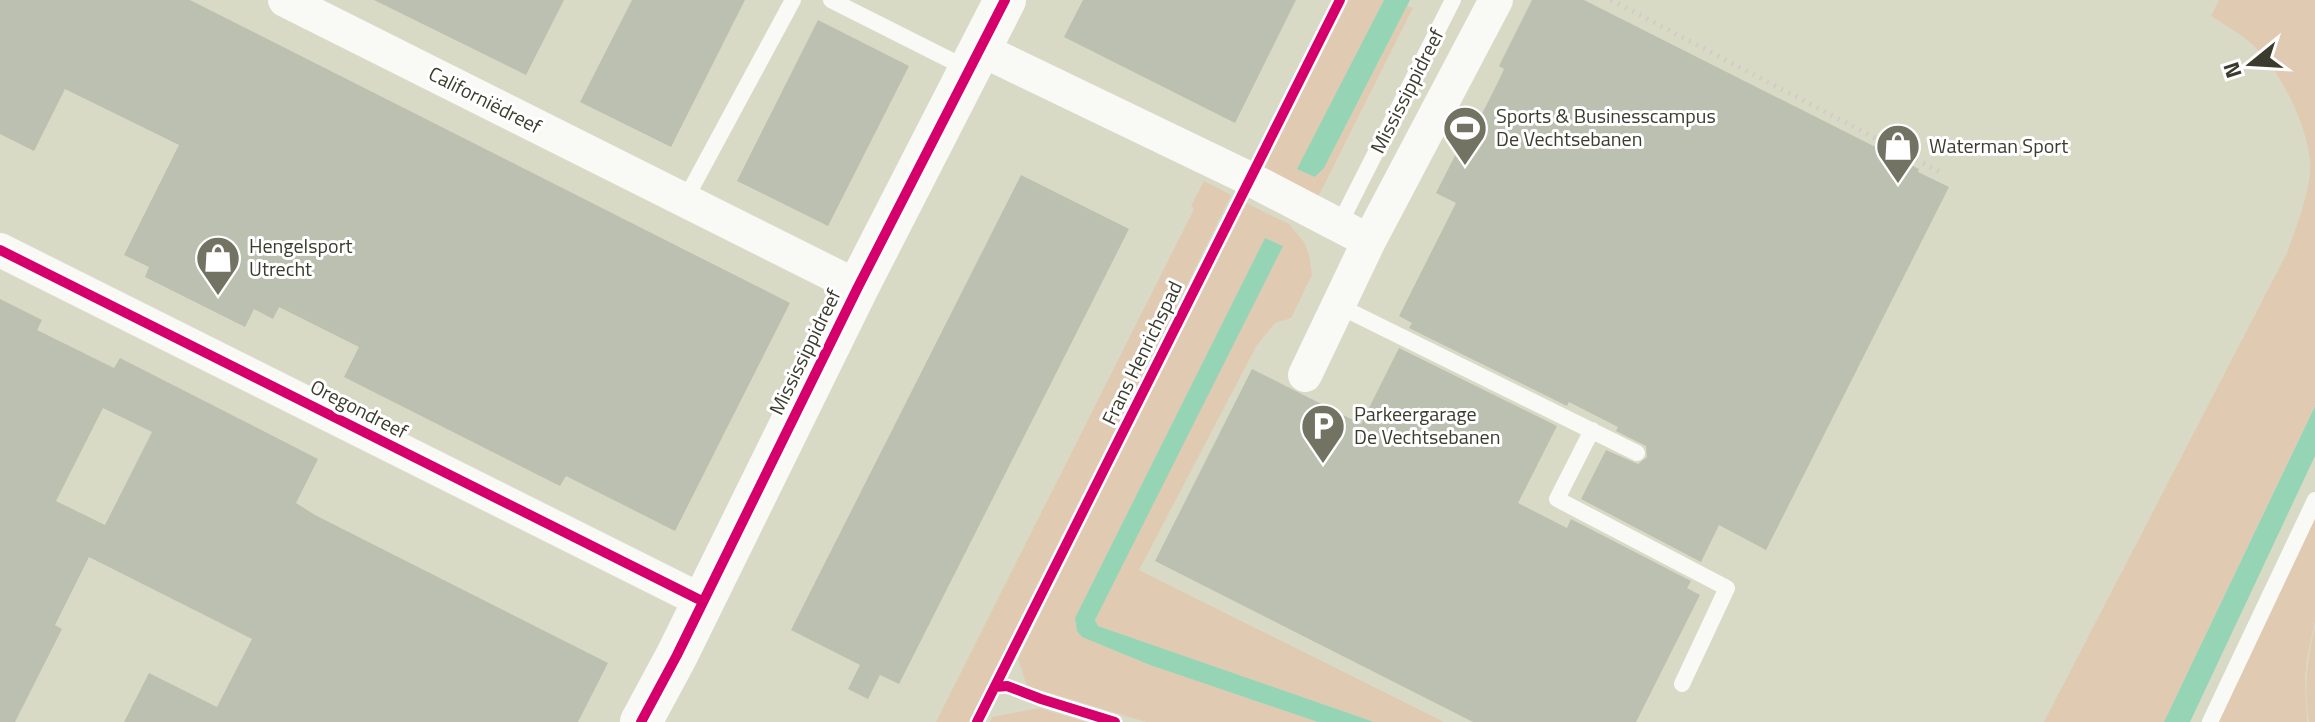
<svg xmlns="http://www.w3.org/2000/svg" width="2315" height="722" font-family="'Titillium Web',sans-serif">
	<rect width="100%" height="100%" fill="#d9dac5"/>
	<path fill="#e1cab2" d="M1349,0H1384L1298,169L1315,177L1324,168L1407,6L1413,8L1318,197L1262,169Z
		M2219,0H2315V405L2164,722H2044L2288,251C2296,227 2313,184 2310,160C2306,122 2278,64 2247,40C2236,31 2223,24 2211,16Z
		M1204,181L1231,195L984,698L971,722H936L1194,209L1191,206Z
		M1244,202L1289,224L1304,242L1309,255L1312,275L1291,318L1275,323L1257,345L1139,570L1444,722H1374L1098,626L1095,619L1282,246L1266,238L1075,618L1077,630L1082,637L1150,665L1318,722H1146L1027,686L1018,659Z
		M2315,506V622L2307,658L2305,679L2307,722H2212Z
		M2315,627V722H2309C2304,690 2307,658 2315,627Z
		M1039,708L1086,722H990L992,717Z"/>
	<path fill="#96d4b6" d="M1384,0H1410L1324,168L1315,177L1297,169Z
		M1265,238L1283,246L1095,620L1098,626L1374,722H1318L1150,665L1082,637L1077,631L1075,618Z
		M2315,406V456L2190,722H2164Z"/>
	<path fill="#bbc0b1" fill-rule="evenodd" d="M0,0H190L790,303L675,531L566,476L560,486L344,377L359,347L279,307L273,319L254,309L245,327L145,277L149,267L124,255L179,145L65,89L34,151L0,134Z
		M374,0H564L526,75Z
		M632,0H745L671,147L580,102Z
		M1083,0H1296L1235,123L1064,37Z
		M1532,0H1584L1919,169L1918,172L1949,187L1766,550L1719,525L1701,562L1581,499L1606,450L1638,464L1647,457L1646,446L1616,431L1618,427L1569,402L1567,406L1409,328L1412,323L1399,316L1456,203L1436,193L1468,130L1473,132L1499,80L1504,69L1499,66Z
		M818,20L909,66L828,226L737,181Z
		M1021,175L1129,229L899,684L880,675L868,699L848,689L860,665L791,630Z
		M0,299L42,320L37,330L114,368L120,358L318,459L296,503L315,515L608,663L578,722H124L149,673L217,707L252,639L89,557L55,625L62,629L15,722H0ZM103,408L152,432L105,525L56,501Z
		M1399,348L1557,426L1518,503L1567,528L1571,519L1691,581L1687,588L1700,595L1636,722H1473L1155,561L1252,369L1361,424Z"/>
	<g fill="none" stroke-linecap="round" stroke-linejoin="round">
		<path stroke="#cecec8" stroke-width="5" stroke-dasharray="2 6" stroke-linecap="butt" d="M1611,0L1944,174"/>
		<path stroke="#f9f9f6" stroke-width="16" d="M831,0L968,69
			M685,200L793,0
			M1339,225L1453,0
			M1339,306L1637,453
			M1592,430L1557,499L1727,588L1682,684
			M2210,722L2315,500"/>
		<path stroke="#f9f9f6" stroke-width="34" d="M285,0L858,287
			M980,49L1248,178L1369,241
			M0,250L702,601
			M1305,375L1369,241L1496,0"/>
		<path stroke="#f9f9f6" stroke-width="42" d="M641,722L677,655L858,287L1005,0"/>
		<g stroke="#fff" stroke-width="15">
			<path id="cycleway" d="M0,250L702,601
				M995,687L1007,686L1041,699L1115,722
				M641,722L677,655L858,287L1005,0
				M977,722L1340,0"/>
		</g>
		<use href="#cycleway" stroke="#d6006c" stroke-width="10"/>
	</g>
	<defs>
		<g id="stadium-pin" transform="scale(2.3)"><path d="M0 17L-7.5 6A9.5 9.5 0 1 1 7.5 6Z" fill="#727362" stroke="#fff"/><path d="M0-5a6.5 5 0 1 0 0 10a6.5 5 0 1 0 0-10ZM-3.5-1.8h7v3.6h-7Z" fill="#fff"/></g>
		<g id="shop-pin" transform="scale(2.3)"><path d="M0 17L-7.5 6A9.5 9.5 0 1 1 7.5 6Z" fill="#727362" stroke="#fff"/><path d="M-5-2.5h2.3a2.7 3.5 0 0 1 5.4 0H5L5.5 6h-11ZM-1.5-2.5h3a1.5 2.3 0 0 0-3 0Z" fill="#fff"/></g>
		<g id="parking-pin" transform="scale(2.3)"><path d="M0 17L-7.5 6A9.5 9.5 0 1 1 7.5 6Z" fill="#727362" stroke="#fff"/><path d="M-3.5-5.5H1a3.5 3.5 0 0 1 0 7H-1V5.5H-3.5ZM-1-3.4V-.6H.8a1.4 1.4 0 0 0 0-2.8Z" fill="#fff"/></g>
	</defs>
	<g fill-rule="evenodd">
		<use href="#stadium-pin" x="1465" y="128"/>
		<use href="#shop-pin" x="1898" y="146"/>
		<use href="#shop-pin" x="218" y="258"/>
		<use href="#parking-pin" x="1323" y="426"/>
	</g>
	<g text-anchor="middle" stroke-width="6" stroke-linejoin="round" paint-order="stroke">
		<g font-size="20" fill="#3b3c2d" stroke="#fff">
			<text transform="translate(1407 91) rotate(-63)" y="7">Mississippidreef</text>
			<text transform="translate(485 100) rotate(27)" y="7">Californiëdreef</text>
			<text transform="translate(805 352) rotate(-64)" y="7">Mississippidreef</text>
			<text transform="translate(1142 353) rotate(-64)" y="7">Frans Henrichspad</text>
			<text transform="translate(359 409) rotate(27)" y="7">Oregondreef</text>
		</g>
		<g font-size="20" fill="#3b3c2d" stroke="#fff" text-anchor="start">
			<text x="1496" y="123">Sports &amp; Businesscampus<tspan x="1496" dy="23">De Vechtsebanen</tspan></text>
			<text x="1929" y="153">Waterman Sport</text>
			<text x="249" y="253">Hengelsport<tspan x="249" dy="23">Utrecht</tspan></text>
			<text x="1354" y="421">Parkeergarage<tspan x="1354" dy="23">De Vechtsebanen</tspan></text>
		</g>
	</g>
	<g transform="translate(2251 64) rotate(252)" stroke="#ffffff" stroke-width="6" paint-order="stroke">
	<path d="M0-6L14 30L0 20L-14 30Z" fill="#3b3c2d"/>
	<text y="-12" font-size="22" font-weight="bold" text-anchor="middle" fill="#3b3c2d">N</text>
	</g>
</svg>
